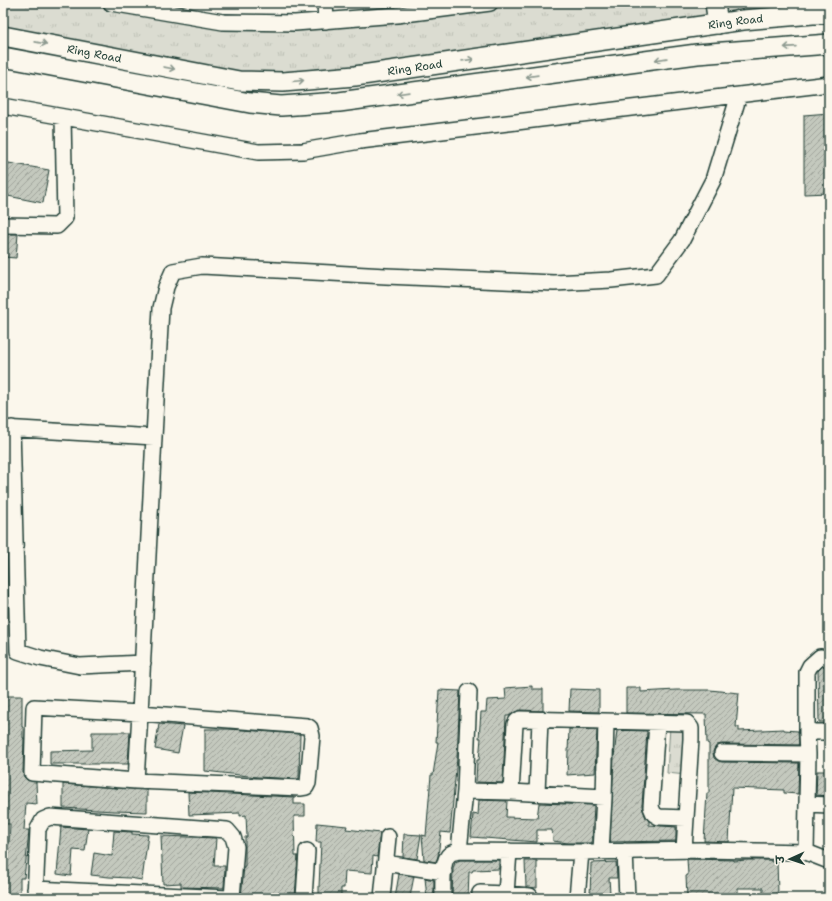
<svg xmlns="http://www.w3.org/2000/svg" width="832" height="901" font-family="'Shantell Sans','Playpen Sans Deva',sans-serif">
	<defs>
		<pattern id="grass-tufts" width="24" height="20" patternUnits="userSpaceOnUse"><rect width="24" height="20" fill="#dbdcd1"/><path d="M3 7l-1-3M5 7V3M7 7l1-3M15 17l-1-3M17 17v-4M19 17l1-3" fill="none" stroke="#bcbeb4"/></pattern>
		<pattern id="building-hatch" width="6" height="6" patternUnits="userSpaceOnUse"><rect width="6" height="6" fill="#c4c9be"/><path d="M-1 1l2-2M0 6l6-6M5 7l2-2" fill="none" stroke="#9fa49b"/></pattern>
	</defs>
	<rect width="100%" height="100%" fill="#fbf7ec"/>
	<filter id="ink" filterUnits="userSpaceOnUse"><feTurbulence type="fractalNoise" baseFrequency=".025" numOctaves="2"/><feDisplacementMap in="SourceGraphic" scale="8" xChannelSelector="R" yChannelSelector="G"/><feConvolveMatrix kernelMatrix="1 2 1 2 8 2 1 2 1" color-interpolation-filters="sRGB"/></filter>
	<g filter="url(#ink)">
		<path fill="url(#grass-tufts)" stroke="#7d8c82" d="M3,3H110L299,30L530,3H732L743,19L741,3H829V16L239,81L3,39Z
			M670,727L688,729L686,775L667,773Z"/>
		<path fill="url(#building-hatch)" stroke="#1f3d34" d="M829,113V193L804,194V115Z
			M3,162L49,170L43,203L3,195Z
			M3,234H18L16,258L3,257Z
			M823,666L829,667V722H819L818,671Z
			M532,686V689H543V711L520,710L515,712L509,716H506L503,783L476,782L477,760H479L481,738H479L481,712H486L487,700L506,699L505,688Z
			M626,688H641V692L676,690H710L739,693L736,727H739V731L784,729V730L798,731L799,745L722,744L717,745L714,749L713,753L714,758L718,761L722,762L799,763L798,794L784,793V790L732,788L729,842L704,841L707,793H709V744L707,743L706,714L626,713Z
			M570,689L599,690V712L569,711Z
			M439,690L460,691L457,758L450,833L441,832L438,856L436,862L424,860L422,835L426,836L431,775H433L438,742H436Z
			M6,696H22V727H23V738H24L23,773L24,777L27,780L36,782L37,804L26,803L24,830H29L28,842L24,878H20V898H3V844H9L10,824H3L4,802H3V716H6Z
			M159,724L183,726L178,753L155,749Z
			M205,729H229L300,734L299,779L257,777L205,771Z
			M569,729L597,730L595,773L567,775Z
			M617,730L647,731L642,806L643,810L646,818L649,821V825L676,827V841L610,842L614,757Z
			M92,732H130L128,764H50V751L92,750Z
			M817,771H829V796L816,795Z
			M63,784L147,790V812L114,811L63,808Z
			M188,792L294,797V804H305V816H294L295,856H298L295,898H241L244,866H245V837H247L246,815L240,816V813L189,815Z
			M479,800L507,801L506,817L537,818L539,803L594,805L592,843H568L553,841L552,830H537V842L471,837L473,814L478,815Z
			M317,823L347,826L346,829L380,833L377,857L373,856L372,873L345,871L344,888H341V898H319V887L321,842H316Z
			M61,827L88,829L85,851L73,850L71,876L57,874Z
			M114,831L132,832V834L148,835L142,880L129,878L109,877L91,875L94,853L112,856Z
			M404,834L421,835L417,859L403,857Z
			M161,836L216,838L214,866H225L224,888L181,887V883L163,884Z
			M687,859L734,860V861L747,860H771V862L777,861L778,894L763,895V888H738V894L711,895V896L687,897L686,876L688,875Z
			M460,860H499V869L473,870L472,872H469L468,898H452L453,869L455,862Z
			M525,861H537V888L526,887Z
			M616,862L617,878H609L610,893H606V898H590L591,863Z
			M399,874L414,876L410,897L406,896V898H395Z
			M425,878L434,880V898H427Z"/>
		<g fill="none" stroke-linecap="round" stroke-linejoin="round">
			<g stroke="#1f3d34" stroke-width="18">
				<path id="minor" d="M111,3L223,22L295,23L397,15L490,3
					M325,3L326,21
					M3,106L258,152L303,151L360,141L829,84
					M3,225L57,226L65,218L63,117
					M3,428L154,437L140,713L136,781
					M12,428L18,651L40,658L80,666L143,663
					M154,437L161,308L166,287L173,271L202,266L386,276L554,283L611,280L656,275L682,240L713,180L739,95
					M34,707L140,713L307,726L310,728L312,736L308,783L306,787L300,788L136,781L32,773Z
					M657,723L651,807L654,814L659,817L686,818
					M807,732H829
					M722,753L808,754
					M465,791L511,792L604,797
					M511,792L515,724L517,721L520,719L687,723L691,728V739L684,850
					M537,793L540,720
					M807,804L829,805
					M459,851L465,791L469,692
					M601,851L604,797L606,722
					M625,851L627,898
					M806,852L808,754L807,732V672L810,666L820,657L829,658
					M385,863L444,872
					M35,889L228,898
					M506,894L509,851
					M35,898L38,829L43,820L50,817L227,830L233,837L236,847L232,898
					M304,898L307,851
					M382,898L388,837
					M443,898C443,888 441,860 450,854C452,852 456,852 459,851L581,852L700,850L806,852L829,861
					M480,898V893L506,894L530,896V898
					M577,898L581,852"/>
			</g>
			<g stroke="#1f3d34" stroke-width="22">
				<g id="major">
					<path d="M715,3L718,24"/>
					<path id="s1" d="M3,36L239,81L283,82L355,76L743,20L813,14H829"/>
					<path d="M3,57L250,103L281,106L339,102L697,54L829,44"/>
				</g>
			</g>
			<use href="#minor" stroke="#fbf7ec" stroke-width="15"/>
			<use href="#major" stroke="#fbf7ec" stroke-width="19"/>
		</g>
		<defs><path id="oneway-shaft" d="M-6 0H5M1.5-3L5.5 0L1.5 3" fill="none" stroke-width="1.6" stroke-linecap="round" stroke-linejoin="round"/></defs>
		<g stroke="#8d9a90">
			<use href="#oneway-shaft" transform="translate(41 43) rotate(11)"/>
			<use href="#oneway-shaft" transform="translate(790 47) rotate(176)"/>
			<use href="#oneway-shaft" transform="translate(661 59) rotate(172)"/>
			<use href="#oneway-shaft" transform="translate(468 60) rotate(-8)"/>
			<use href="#oneway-shaft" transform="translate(169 68) rotate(11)"/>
			<use href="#oneway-shaft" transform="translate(532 76) rotate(172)"/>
			<use href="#oneway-shaft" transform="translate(298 81) rotate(-5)"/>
			<use href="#oneway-shaft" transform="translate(403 93) rotate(172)"/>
		</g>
	</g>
	<g text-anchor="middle" stroke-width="3" stroke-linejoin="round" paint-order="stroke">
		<g font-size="11" fill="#1f3d34" stroke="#fbf7ec">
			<text dy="4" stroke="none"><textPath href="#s1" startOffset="741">Ring Road</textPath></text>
			<text dy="4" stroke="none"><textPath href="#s1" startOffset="93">Ring Road</textPath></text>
			<text dy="4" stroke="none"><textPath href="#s1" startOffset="417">Ring Road</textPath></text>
		</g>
	</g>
	<rect width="832" height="901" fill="none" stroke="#fbf7ec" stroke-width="16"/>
	<rect x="8" y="8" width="816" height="885" fill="none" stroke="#1f3d34" stroke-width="1.5" filter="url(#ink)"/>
	<g transform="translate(790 859) rotate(267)" stroke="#fbf7ec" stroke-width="3" paint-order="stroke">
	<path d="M0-3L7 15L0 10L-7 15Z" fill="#1f3d34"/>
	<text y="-6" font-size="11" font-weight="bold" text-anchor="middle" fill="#1f3d34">उ</text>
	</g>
</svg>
